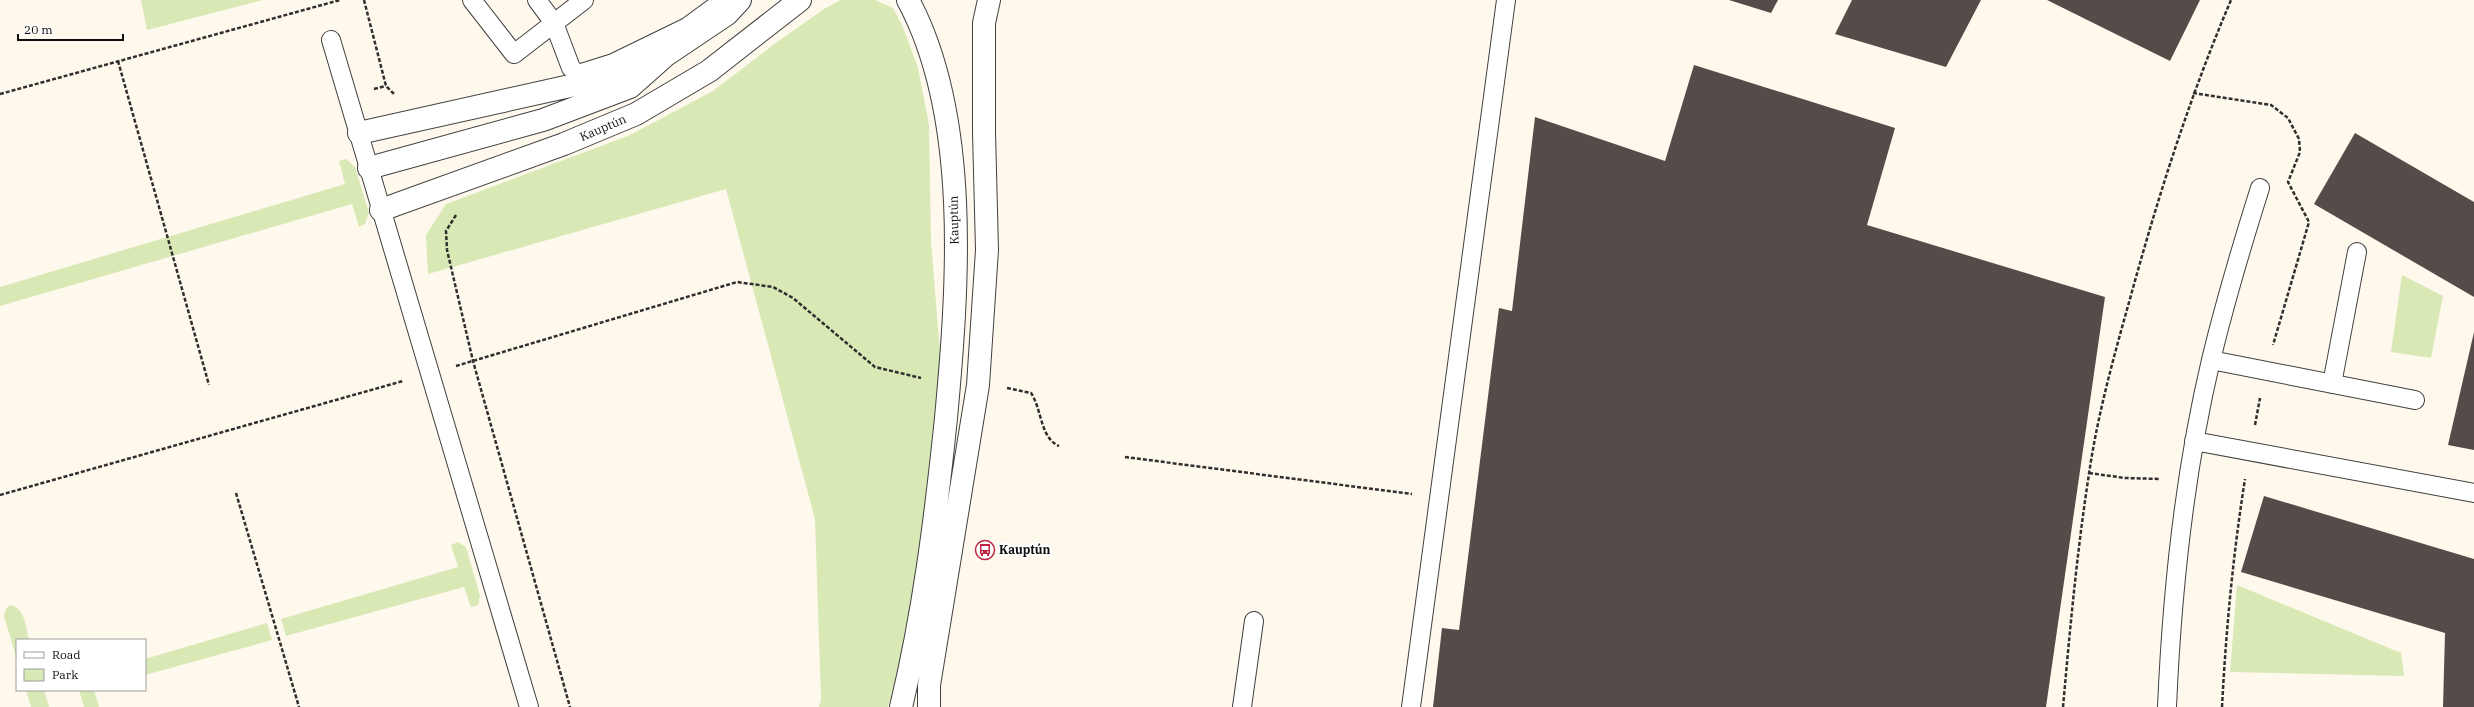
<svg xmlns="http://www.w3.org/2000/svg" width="2474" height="707" font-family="'IBM Plex Serif',serif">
	<rect width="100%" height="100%" fill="#fff8ec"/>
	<path fill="#d8e9b6" d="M141,0H263L147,30Z
		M841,0H875L893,8L903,27L918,68L929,125L931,241L940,352L933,467L918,566L897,673L888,707H819L821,700L815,519L726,189L428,274L426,235L446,204L630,135L713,91L773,45L824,9Z
		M346,159L355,167L369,213L365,224L359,227L352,204L0,306V287L345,184L339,161Z
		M2402,275L2443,296L2431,358L2391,352Z
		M458,542L466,547L480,596L478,605L471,607L464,587L286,636L281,619L458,567L451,545Z
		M2237,585L2401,653L2404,676L2230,672Z
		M10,605C25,607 26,628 29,640H17V660L4,616L6,609Z
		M267,623L272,640L145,675V659Z
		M26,690H44L49,707H31Z
		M79,690H94L99,707H84Z"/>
	<path fill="#554c49" d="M1729,0H1778L1771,13Z
		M1852,0H1981L1946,67L1835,34Z
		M2047,0H2200L2170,61Z
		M1694,65L1895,128L1867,225L2105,297L2046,707H1433L1442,628L1459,630L1499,308L1512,311L1535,117L1665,161Z
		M2355,133L2474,202V297L2314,204Z
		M2474,332V450L2448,445Z
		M2264,496L2474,559V707H2443L2445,633L2241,572Z"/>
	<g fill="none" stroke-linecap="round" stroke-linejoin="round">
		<g stroke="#404040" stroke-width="20">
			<path id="service" d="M472,0L514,54L584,0
				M537,0L554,23L571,68L578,74L613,63L687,27L724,0
				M331,40L529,707
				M2211,360L2415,400
				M2332,384L2357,252
				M2194,441L2474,493
				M1242,707L1254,621
				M1411,707L1506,0
				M2167,707C2172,590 2184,474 2211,360C2225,302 2242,245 2260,188"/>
		</g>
		<g stroke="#404040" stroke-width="24">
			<path id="minor" d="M359,133L588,82L655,59
				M369,168L543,120L630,87L666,55L727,14L740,0
				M381,210L564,144L636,114L709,71L800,0"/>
		</g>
		<g stroke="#404040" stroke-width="24">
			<path id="tertiary" d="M901,707C924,612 936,515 946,418C958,289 971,117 908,0
				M929,707V685L978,385L987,250L984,132V23L989,0"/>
		</g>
		<path stroke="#2f2f2f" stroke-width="2.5" stroke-dasharray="4 2" stroke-linecap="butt" d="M364,0L386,86L394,94
			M118,61L209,385
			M374,89L386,86
			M2193,93L2271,105L2288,118L2299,139L2300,152L2288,182L2309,222L2273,345
			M0,94L340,0
			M456,215L446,231L447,250L473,361L570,707
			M456,366L737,282L773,287L793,298L875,367L921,378
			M1007,388L1031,393C1042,409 1040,438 1059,446
			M2255,425L2260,398
			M1125,457L1412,494
			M2089,473L2125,478L2160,479
			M236,493L299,707
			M0,495L403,381
			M2063,707C2070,629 2077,551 2089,474C2098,411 2116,349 2133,288C2160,190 2191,94 2231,0
			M2222,707C2226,630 2233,555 2245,479"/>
		<use href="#service" stroke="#fff" stroke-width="18"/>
		<use href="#minor" stroke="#fff" stroke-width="22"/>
		<use href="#tertiary" stroke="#fff" stroke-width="22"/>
	</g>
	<defs>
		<g id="bus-ring" transform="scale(1)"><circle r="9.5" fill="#fff" stroke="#bc2543" stroke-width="1.5"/><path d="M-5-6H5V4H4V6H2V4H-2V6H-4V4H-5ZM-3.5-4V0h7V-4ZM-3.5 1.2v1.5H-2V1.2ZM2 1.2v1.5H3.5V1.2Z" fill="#bc2543"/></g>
	</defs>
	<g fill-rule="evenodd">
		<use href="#bus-ring" x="985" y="550"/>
	</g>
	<g text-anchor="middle" stroke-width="4" stroke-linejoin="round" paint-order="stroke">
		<g font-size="12" fill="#0d0d0d" stroke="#fff">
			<text transform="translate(603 128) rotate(-23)" y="4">Kauptún</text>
			<text transform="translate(954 220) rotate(-91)" y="4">Kauptún</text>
		</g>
		<g font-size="12" font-weight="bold" fill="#0d0d0d" stroke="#fff" text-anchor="start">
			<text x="999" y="554">Kauptún</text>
		</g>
	</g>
	<rect x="16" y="639" width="130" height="52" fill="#ffffff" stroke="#9e9e9e"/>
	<rect x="24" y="652" width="20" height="6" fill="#ffffff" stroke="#9e9e9e"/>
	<text x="52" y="659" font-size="12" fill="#0d0d0d">Road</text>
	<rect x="24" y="669" width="20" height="12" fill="#d8e9b6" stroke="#9e9e9e"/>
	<text x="52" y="679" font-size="12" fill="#0d0d0d">Park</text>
	<path d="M18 34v6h105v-6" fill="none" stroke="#0d0d0d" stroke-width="2"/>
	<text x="24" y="34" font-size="12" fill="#0d0d0d" stroke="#ffffff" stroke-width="3" paint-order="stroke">20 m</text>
</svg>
